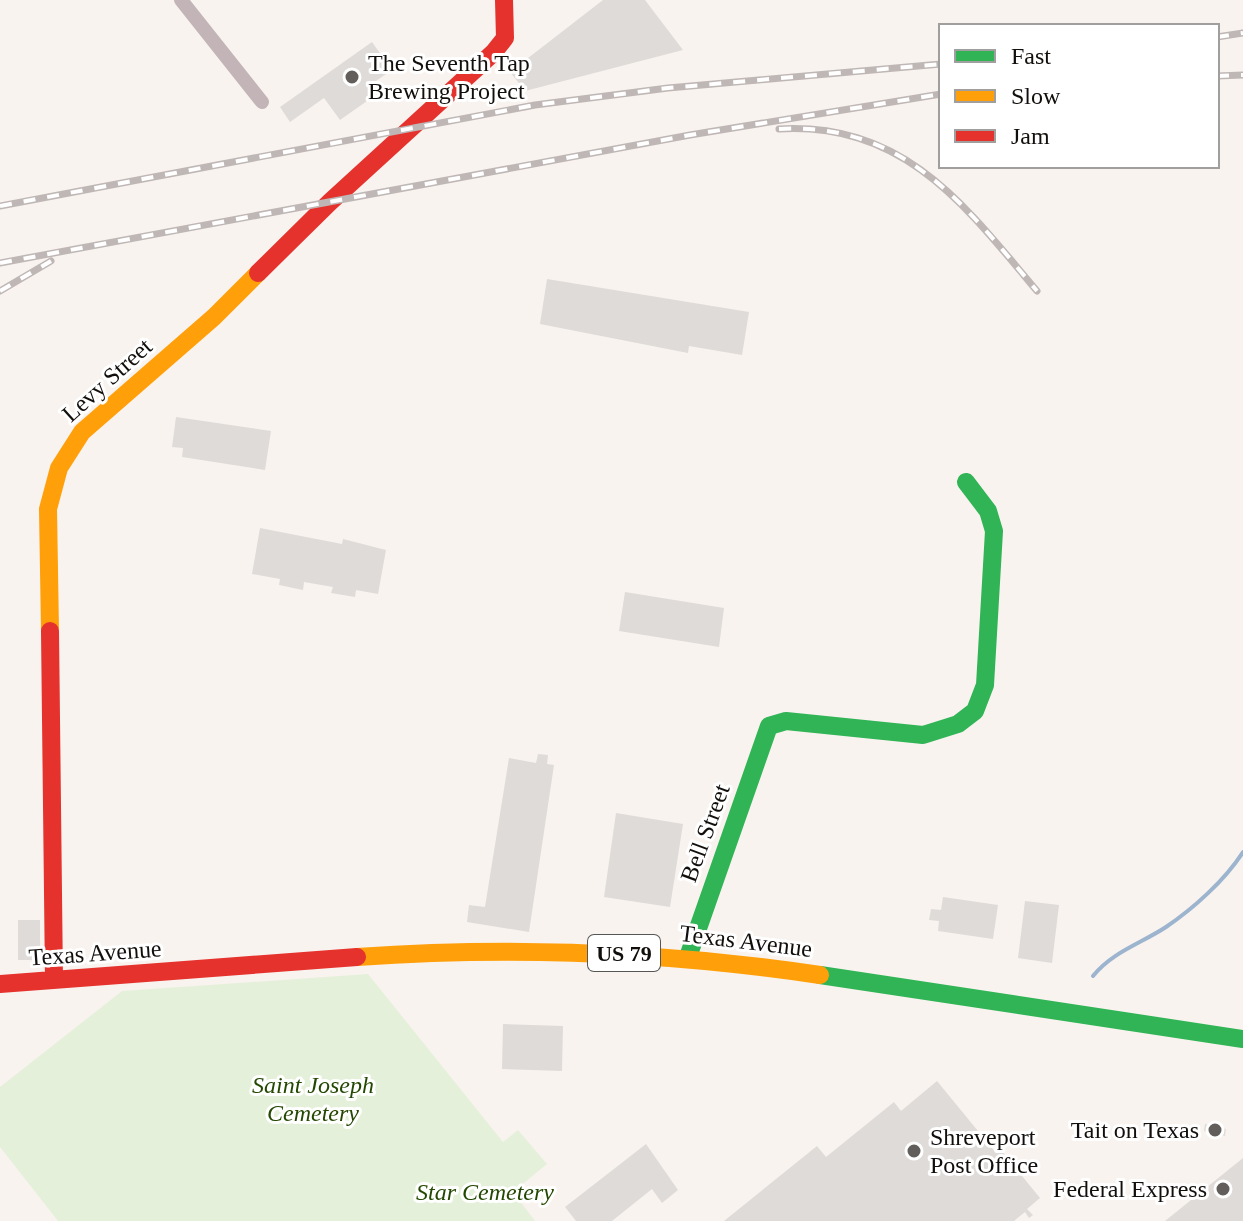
<svg xmlns="http://www.w3.org/2000/svg" width="1243" height="1221" font-family="Georgia,serif">
	<rect width="100%" height="100%" fill="#f8f3ef"/>
	<path fill="#e5f0da" d="M368,974L503,1142L518,1130L547,1164L513,1192L535,1221H58L0,1147V1087L122,991Z"/>
	<g fill="none" stroke-linecap="round" stroke-linejoin="round">
		<path stroke="#9db4cf" stroke-width="4" d="M1093,976C1112,952 1142,943 1166,927C1194,908 1225,880 1243,852"/>
	</g>
	<path fill="#dfdbd8" d="M603,0H645L683,50L525,91L510,72Z
		M372,42L392,70L370,85L377,94L340,120L324,98L290,122L280,107Z
		M547,279L749,312L742,355L689,346L688,353L540,324Z
		M176,417L271,431L265,470L182,457L183,448L172,447Z
		M260,528L342,544L343,539L386,550L378,594L356,590L355,597L331,593L333,587L304,582L303,590L279,585L280,579L252,574Z
		M625,592L724,608L719,647L619,631Z
		M538,754L548,755L547,764L554,765L529,932L467,922L469,905L485,907L509,758L536,763Z
		M616,813L683,824L670,907L604,897Z
		M943,897L998,905L993,939L938,931L939,921L929,920L931,909L941,910Z
		M1025,901L1059,905L1052,963L1018,958Z
		M18,920H40V960H18Z
		M503,1024L563,1026L562,1071L502,1069Z
		M937,1081L996,1153L1000,1149L1040,1198L1027,1209L1033,1215L1029,1218L1025,1212L1014,1221H724L817,1146L826,1157L894,1102L901,1111Z
		M1205,1124L1226,1129L1225,1136L1204,1131Z
		M646,1144L678,1190L662,1203L652,1189L612,1221H576L565,1207Z
		M1243,1158V1221H1165Z"/>
	<g fill="none" stroke-linecap="round" stroke-linejoin="round">
		<path stroke="#c3b5b7" stroke-width="14" d="M181,0L262,102"/>
		<path stroke="#30b455" stroke-width="18" d="M688,957L769,726L786,721L923,735L958,724L975,711L985,685L994,531L988,511L966,482
			M820,975L1243,1039"/>
		<path stroke="#ff9f0a" stroke-width="18" d="M50,631L48,509L59,468L82,432L214,317L258,273
			M357,957C512,946 666,952 820,975"/>
		<path stroke="#e5322d" stroke-width="18" d="M258,273L330,202L493,53L505,38L504,0
			M50,631L54,980
			M0,984L357,957"/>
		<g stroke="#bfb7b6" stroke-width="7">
			<path id="rail" d="M1217,37L1243,33
				M1217,76L1243,75
				M779,129C904,122 965,205 1037,291
				M0,206L535,105L668,88L941,64
				M0,263L690,135L941,94
				M0,291L51,261"/>
		</g>
		<use href="#rail" stroke="#fff" stroke-width="4" stroke-dasharray="12" stroke-linecap="butt"/>
	</g>
	<g fill="#625e5b" stroke="#fff" stroke-width="3">
		<circle cx="352" cy="77" r="8"/>
		<circle cx="1215" cy="1130" r="8"/>
		<circle cx="914" cy="1151" r="8"/>
		<circle cx="1223" cy="1189" r="8"/>
	</g>
	<g text-anchor="middle" stroke-width="6" stroke-linejoin="round" paint-order="stroke">
		<rect fill="#fff" stroke="#585654" stroke-width="2" x="588" y="935" width="72" height="36" rx="6"/>
		<g font-size="22" font-weight="bold" fill="#110e0b">
			<text x="624" y="961">US 79</text>
		</g>
		<g font-size="24" fill="#110e0b" stroke="#fff" text-anchor="start">
			<text x="368" y="71">The Seventh Tap<tspan x="368" dy="28">Brewing Project</tspan></text>
			<text x="1199" y="1138" text-anchor="end">Tait on Texas</text>
			<text x="930" y="1145">Shreveport<tspan x="930" dy="28">Post Office</tspan></text>
			<text x="1207" y="1197" text-anchor="end">Federal Express</text>
		</g>
		<g font-size="24" fill="#110e0b" stroke="#fff">
			<text transform="translate(107 380) rotate(-42)" y="8">Levy Street</text>
			<text transform="translate(705 833) rotate(-70)" y="8">Bell Street</text>
			<text transform="translate(746 941) rotate(7)" y="8">Texas Avenue</text>
			<text transform="translate(95 953) rotate(-4)" y="8">Texas Avenue</text>
		</g>
		<g font-size="24" font-style="italic" fill="#244802" stroke="#fff">
			<text x="313" y="1093">Saint Joseph<tspan x="313" dy="28">Cemetery</tspan></text>
			<text x="485" y="1200">Star Cemetery</text>
		</g>
	</g>
	<rect x="939" y="24" width="280" height="144" fill="#ffffff" stroke="#a09f9d" stroke-width="2"/>
	<rect x="955" y="50" width="40" height="12" fill="#30b455" stroke="#a09f9d" stroke-width="2"/>
	<text x="1011" y="64" font-size="24" fill="#110e0b">Fast</text>
	<rect x="955" y="90" width="40" height="12" fill="#ff9f0a" stroke="#a09f9d" stroke-width="2"/>
	<text x="1011" y="104" font-size="24" fill="#110e0b">Slow</text>
	<rect x="955" y="130" width="40" height="12" fill="#e5322d" stroke="#a09f9d" stroke-width="2"/>
	<text x="1011" y="144" font-size="24" fill="#110e0b">Jam</text>
</svg>
